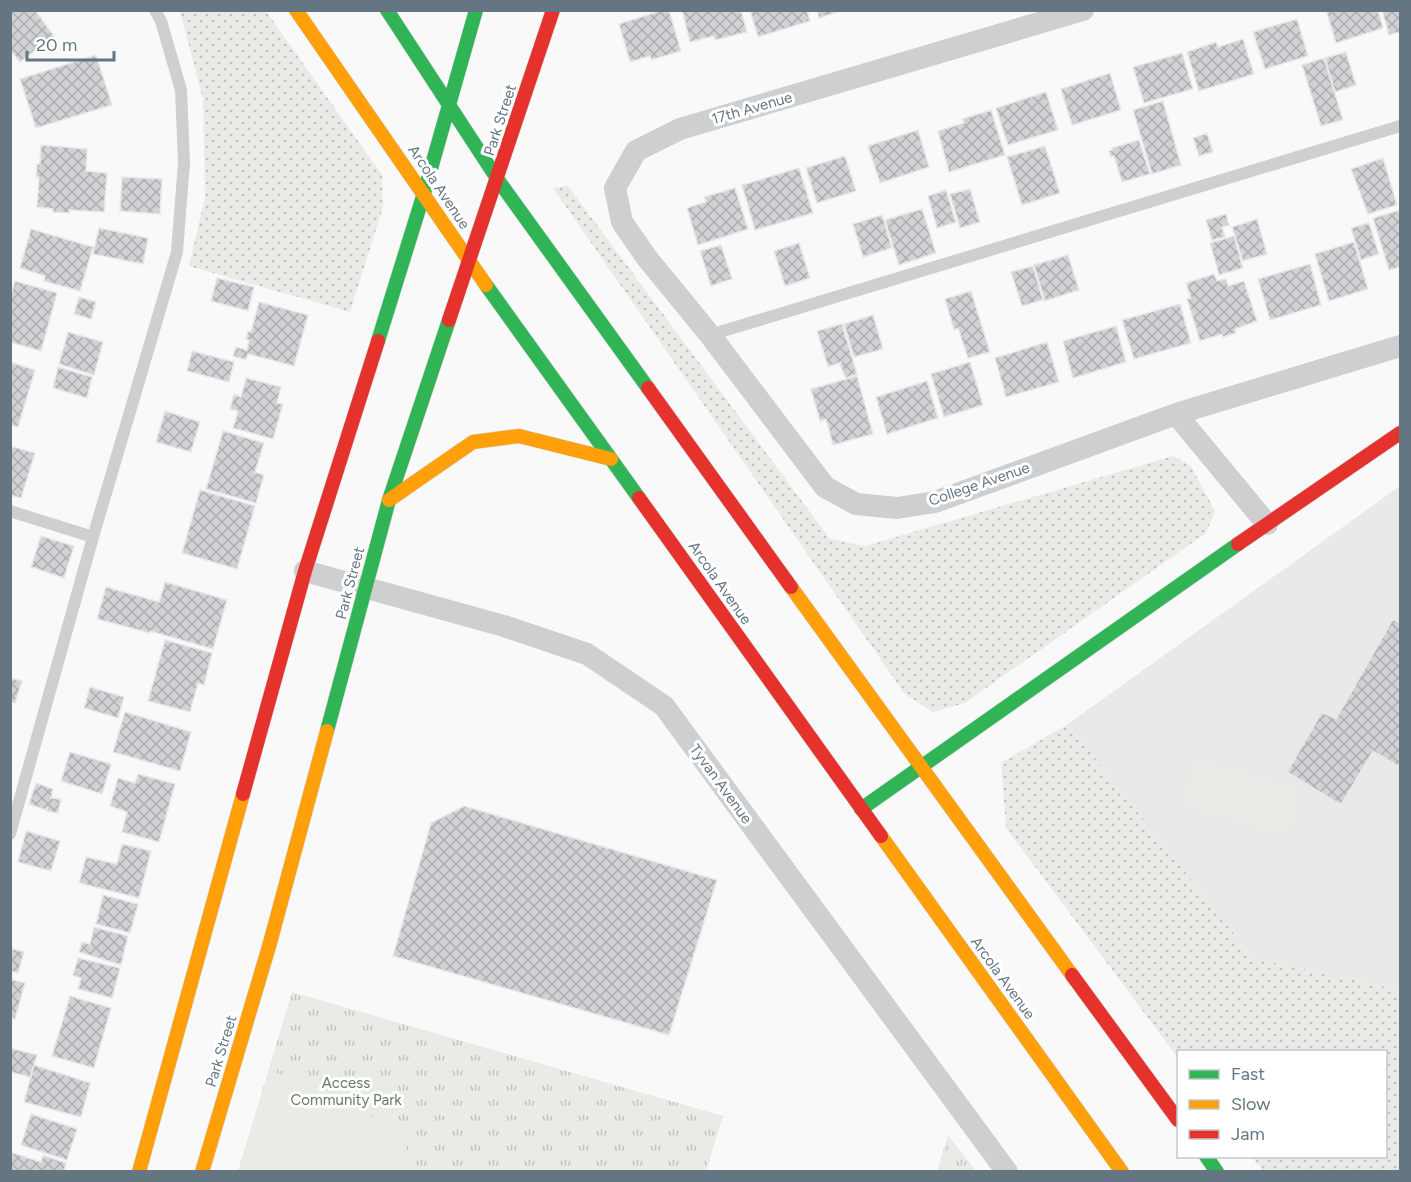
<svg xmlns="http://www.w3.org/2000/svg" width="1411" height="1182" font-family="Figtree,sans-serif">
	<defs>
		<pattern id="grass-dots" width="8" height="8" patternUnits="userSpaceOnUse" patternTransform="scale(1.5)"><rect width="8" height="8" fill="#e8ebe6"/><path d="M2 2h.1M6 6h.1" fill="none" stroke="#c0c3c0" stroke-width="1.8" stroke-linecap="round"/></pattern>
		<pattern id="park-tufts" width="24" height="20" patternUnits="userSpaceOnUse" patternTransform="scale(1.5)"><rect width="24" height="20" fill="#e8ebe6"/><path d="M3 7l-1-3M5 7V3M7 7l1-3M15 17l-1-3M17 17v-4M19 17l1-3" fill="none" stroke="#c0c3c0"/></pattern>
		<pattern id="building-cross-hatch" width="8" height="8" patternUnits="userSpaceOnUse" patternTransform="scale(1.5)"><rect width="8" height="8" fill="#d0d2d3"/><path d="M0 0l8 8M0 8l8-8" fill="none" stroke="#acafb1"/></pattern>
	</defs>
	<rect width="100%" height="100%" fill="#f9f9f9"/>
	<path fill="#e8e9e9" d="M1400,486V990L1253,958L1068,724Z"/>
	<path fill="url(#grass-dots)" d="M180,11H266L382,175L383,207L350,312L189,266L205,197L203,99Z
		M568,186L830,539L865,546L1173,456L1191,466L1215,511L1206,533L965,703L933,712L904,693L553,188Z
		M1068,724L1253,958L1400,990V1171H1263L1252,1157L1386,1156V1052H1178V1058L1006,828L1001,763Z"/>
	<path fill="url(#park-tufts)" d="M292,992L723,1116L706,1171L238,1172Z
		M948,1135L976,1171H937Z"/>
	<path fill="#e8ebe6" d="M1196,758L1300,789L1287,835L1183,805Z
		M269,1070L346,1097L400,1139L421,1171H238Z"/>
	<path fill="url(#building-cross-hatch)" stroke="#e8e8e8" stroke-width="1.5" d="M10,10H35L54,36L20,62L10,50Z
		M663,10H669L681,51L651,60L650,56L630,62L619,24Z
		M682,10H741L747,32L715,40L714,36L690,42Z
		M750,10H807L810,21L758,37Z
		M817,10H844L819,18Z
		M1326,10H1378L1383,28L1336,43Z
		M1382,10H1400V32L1389,35Z
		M1297,19L1308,56L1265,69L1253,32Z
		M1243,39L1254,74L1199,91L1187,52L1216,42L1218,47Z
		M1346,52L1356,85L1335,92L1325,58Z
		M1182,53L1193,89L1144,103L1133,67Z
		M96,55L112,105L36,128L20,79Z
		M1324,58L1343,120L1321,126L1302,65Z
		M1110,73L1121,110L1072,125L1061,89Z
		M1046,92L1058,130L1008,145L996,108Z
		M1163,101L1181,165L1152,174L1133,110Z
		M991,110L1005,155L949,172L938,131L964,123L962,119Z
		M918,130L929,167L880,183L868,146Z
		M1207,133L1213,152L1199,156L1193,138Z
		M1139,140L1150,174L1122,182L1114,156L1111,157L1109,151L1112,150V148Z
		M41,145L87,149L86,171L107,173L104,212L69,210V213L53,212V209L37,207L39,177H36L37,164H40Z
		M1045,146L1060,193L1022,205L1007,157Z
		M845,156L856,191L817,203L806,168Z
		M1383,158L1397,205L1368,214L1351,169Z
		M799,168L813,213L755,230L742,185Z
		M122,177L162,179L160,214L120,211Z
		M735,188L748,229L698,245L687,208L706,202L704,197Z
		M970,189L980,222L960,228L950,194Z
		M946,190L956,222L937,228L928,196Z
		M922,209L936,253L899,265L885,220Z
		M1400,210V267L1389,270L1373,218Z
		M1226,214L1229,225L1222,227L1225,237L1212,240L1206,220Z
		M882,215L892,248L863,257L853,224Z
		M1257,219L1267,254L1243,261L1232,227Z
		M1369,223L1379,254L1361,260L1351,228Z
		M99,228L148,238L143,264L93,254Z
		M31,229L93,247L80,291L44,281L45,276L20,268Z
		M1234,236L1243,268L1219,275L1210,243Z
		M1354,242L1368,289L1329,301L1315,254Z
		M799,243L810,278L785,286L774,251Z
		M721,245L732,279L711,286L700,251Z
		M1068,255L1079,290L1045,301L1034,265Z
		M1310,264L1321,305L1270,320L1258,279Z
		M1033,266L1043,300L1022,306L1011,272Z
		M1214,274L1217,281L1226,279L1228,286L1244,281L1257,321L1235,329L1236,333L1223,337L1222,334L1200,341L1187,299L1191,298L1186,283Z
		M217,278L254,287L248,311L211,301Z
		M15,281L57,293L41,351L10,342V298Z
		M971,291L990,352L968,358L958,328L954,330L945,299Z
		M79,297L96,302L91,319L74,314Z
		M259,302L308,315L294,366L248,354L246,360L233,356L236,347L247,350L249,340L246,339L248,331L251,332Z
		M1180,304L1191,343L1134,359L1122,320Z
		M873,315L883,349L854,357L844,324Z
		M842,324L857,374L846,378L840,365L841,362L828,367L817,331Z
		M1116,326L1126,362L1073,378L1063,341Z
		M68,332L103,342L94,375L59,364Z
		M1047,342L1059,382L1006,397L995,358Z
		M192,351L234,362L229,382L187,371Z
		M10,362L35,370L18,427L10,425Z
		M970,362L983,405L944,417L931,374Z
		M58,367L92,377L87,398L53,388Z
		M857,376L873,434L833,445L826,419L820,421L811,389Z
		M246,378L281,387L277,403L283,404L273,439L233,428L238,411L230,409L234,394L241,397Z
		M927,381L938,418L887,434L876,397Z
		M165,411L200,422L191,452L156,442Z
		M223,431L264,443L255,472L264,475L256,503L206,489Z
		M10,446L35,453L21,498L10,495Z
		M200,490L255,506L237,569L182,553Z
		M41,536L74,546L64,578L31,567Z
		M165,582L227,600L213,649L150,631V633L97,619L106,587L159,602Z
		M1393,619L1400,623V761L1398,766L1373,751L1341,805L1287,772L1322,712L1336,719Z
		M165,640L212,653L204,685L198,683L190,712L148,701Z
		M10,678L22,681L15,703L10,702Z
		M90,687L124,697L118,718L84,708Z
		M125,712L191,732L180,771L113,752Z
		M70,752L111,764L102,794L61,781Z
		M138,774L175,784L159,842L122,832L127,812L110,806L118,778L135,783Z
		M36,783L53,789L51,798L61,799L58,813L47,811V807L46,810L29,804Z
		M464,806L717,880L669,1035L393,956L431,823Z
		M26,831L60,841L51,871L18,862Z
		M122,844L151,851L139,898L79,883L86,857L117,864Z
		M103,895L138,904L130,933L96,924Z
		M94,927L128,936L121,965L79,952L82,942L90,944Z
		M10,948L24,952L18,973L10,971Z
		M78,958L120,968L112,998L78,989L81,978L73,975Z
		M10,979L25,983L15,1019L10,1018Z
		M70,996L111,1008L94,1068L52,1056Z
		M10,1048L37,1055L30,1077L10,1072Z
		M34,1065L90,1083L81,1117L24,1102Z
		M31,1114L77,1129L67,1160L21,1145Z
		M10,1152L41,1162L43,1155L66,1163L64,1172H10Z"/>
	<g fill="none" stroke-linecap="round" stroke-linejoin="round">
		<g stroke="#d5d6d7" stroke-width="15">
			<path id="fast" d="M387,10L498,180L648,388
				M486,285L639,498
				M378,341L424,193L476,10
				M327,731L389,500L449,320
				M861,809L1238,544
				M1206,1156L1217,1172"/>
		</g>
		<g stroke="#d5d6d7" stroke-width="15">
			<path id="slow" d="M296,10L486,285
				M389,500L473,442L519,436L611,459
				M791,587L1072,975
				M881,836L1122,1172
				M139,1172L243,794
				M202,1172L270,943L327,731"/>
		</g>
		<g stroke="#d5d6d7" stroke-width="15">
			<path id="jam" d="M449,320L553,10
				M648,388L791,587
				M639,498L881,836
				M1238,544L1400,433
				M243,794L305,571L378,341
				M1072,975L1178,1120"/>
		</g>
		<path stroke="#cecfd0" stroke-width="12" d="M710,335L1400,126
			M10,511L93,537
			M10,834L93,537L177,252L184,163L181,90L161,21L155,10"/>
		<path stroke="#cecfd0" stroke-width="22" d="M1083,10L680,129L636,151L615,188L622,222L647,258L710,335L825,487L856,504L897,508L935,502L1176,414L1400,346
			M1176,414L1267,524
			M305,571L504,626L587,654L664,706L1007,1172"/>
		<use href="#fast" stroke="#30b455" stroke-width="14"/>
		<use href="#slow" stroke="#ff9f0a" stroke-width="14"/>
		<use href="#jam" stroke="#e5322d" stroke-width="14"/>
	</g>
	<g text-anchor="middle" stroke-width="6" stroke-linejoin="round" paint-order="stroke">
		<g font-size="15" fill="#657683" stroke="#fff">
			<text transform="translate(752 108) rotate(-16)" y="5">17th Avenue</text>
			<text transform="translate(500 120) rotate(-72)" y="5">Park Street</text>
			<text transform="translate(439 187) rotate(56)" y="5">Arcola Avenue</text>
			<text transform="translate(979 484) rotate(-19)" y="5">College Avenue</text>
			<text transform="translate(350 583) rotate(-75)" y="5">Park Street</text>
			<text transform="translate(720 583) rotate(55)" y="5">Arcola Avenue</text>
			<text transform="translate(721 784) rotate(54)" y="5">Tyvan Avenue</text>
			<text transform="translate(1003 978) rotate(54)" y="5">Arcola Avenue</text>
			<text transform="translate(221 1051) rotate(-73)" y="5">Park Street</text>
		</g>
		<g font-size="15" fill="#687a64" stroke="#fff">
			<text x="346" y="1088">Access<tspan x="346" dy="17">Community Park</tspan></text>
		</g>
	</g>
	<rect width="1411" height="1182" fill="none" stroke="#657683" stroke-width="24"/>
	<rect x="1177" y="1050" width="210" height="108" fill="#ffffff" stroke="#c1c8cd" stroke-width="1.5"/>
	<rect x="1189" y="1070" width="30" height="9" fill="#30b455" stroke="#c1c8cd" stroke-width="1.5"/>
	<text x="1231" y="1080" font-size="18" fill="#657683">Fast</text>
	<rect x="1189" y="1100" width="30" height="9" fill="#ff9f0a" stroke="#c1c8cd" stroke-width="1.5"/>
	<text x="1231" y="1110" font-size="18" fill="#657683">Slow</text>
	<rect x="1189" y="1130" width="30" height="9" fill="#e5322d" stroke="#c1c8cd" stroke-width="1.5"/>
	<text x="1231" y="1140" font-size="18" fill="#657683">Jam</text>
	<path d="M27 51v9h87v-9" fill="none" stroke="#657683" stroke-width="3"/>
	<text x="36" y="51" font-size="18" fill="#657683" stroke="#ffffff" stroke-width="4.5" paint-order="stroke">20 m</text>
</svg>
